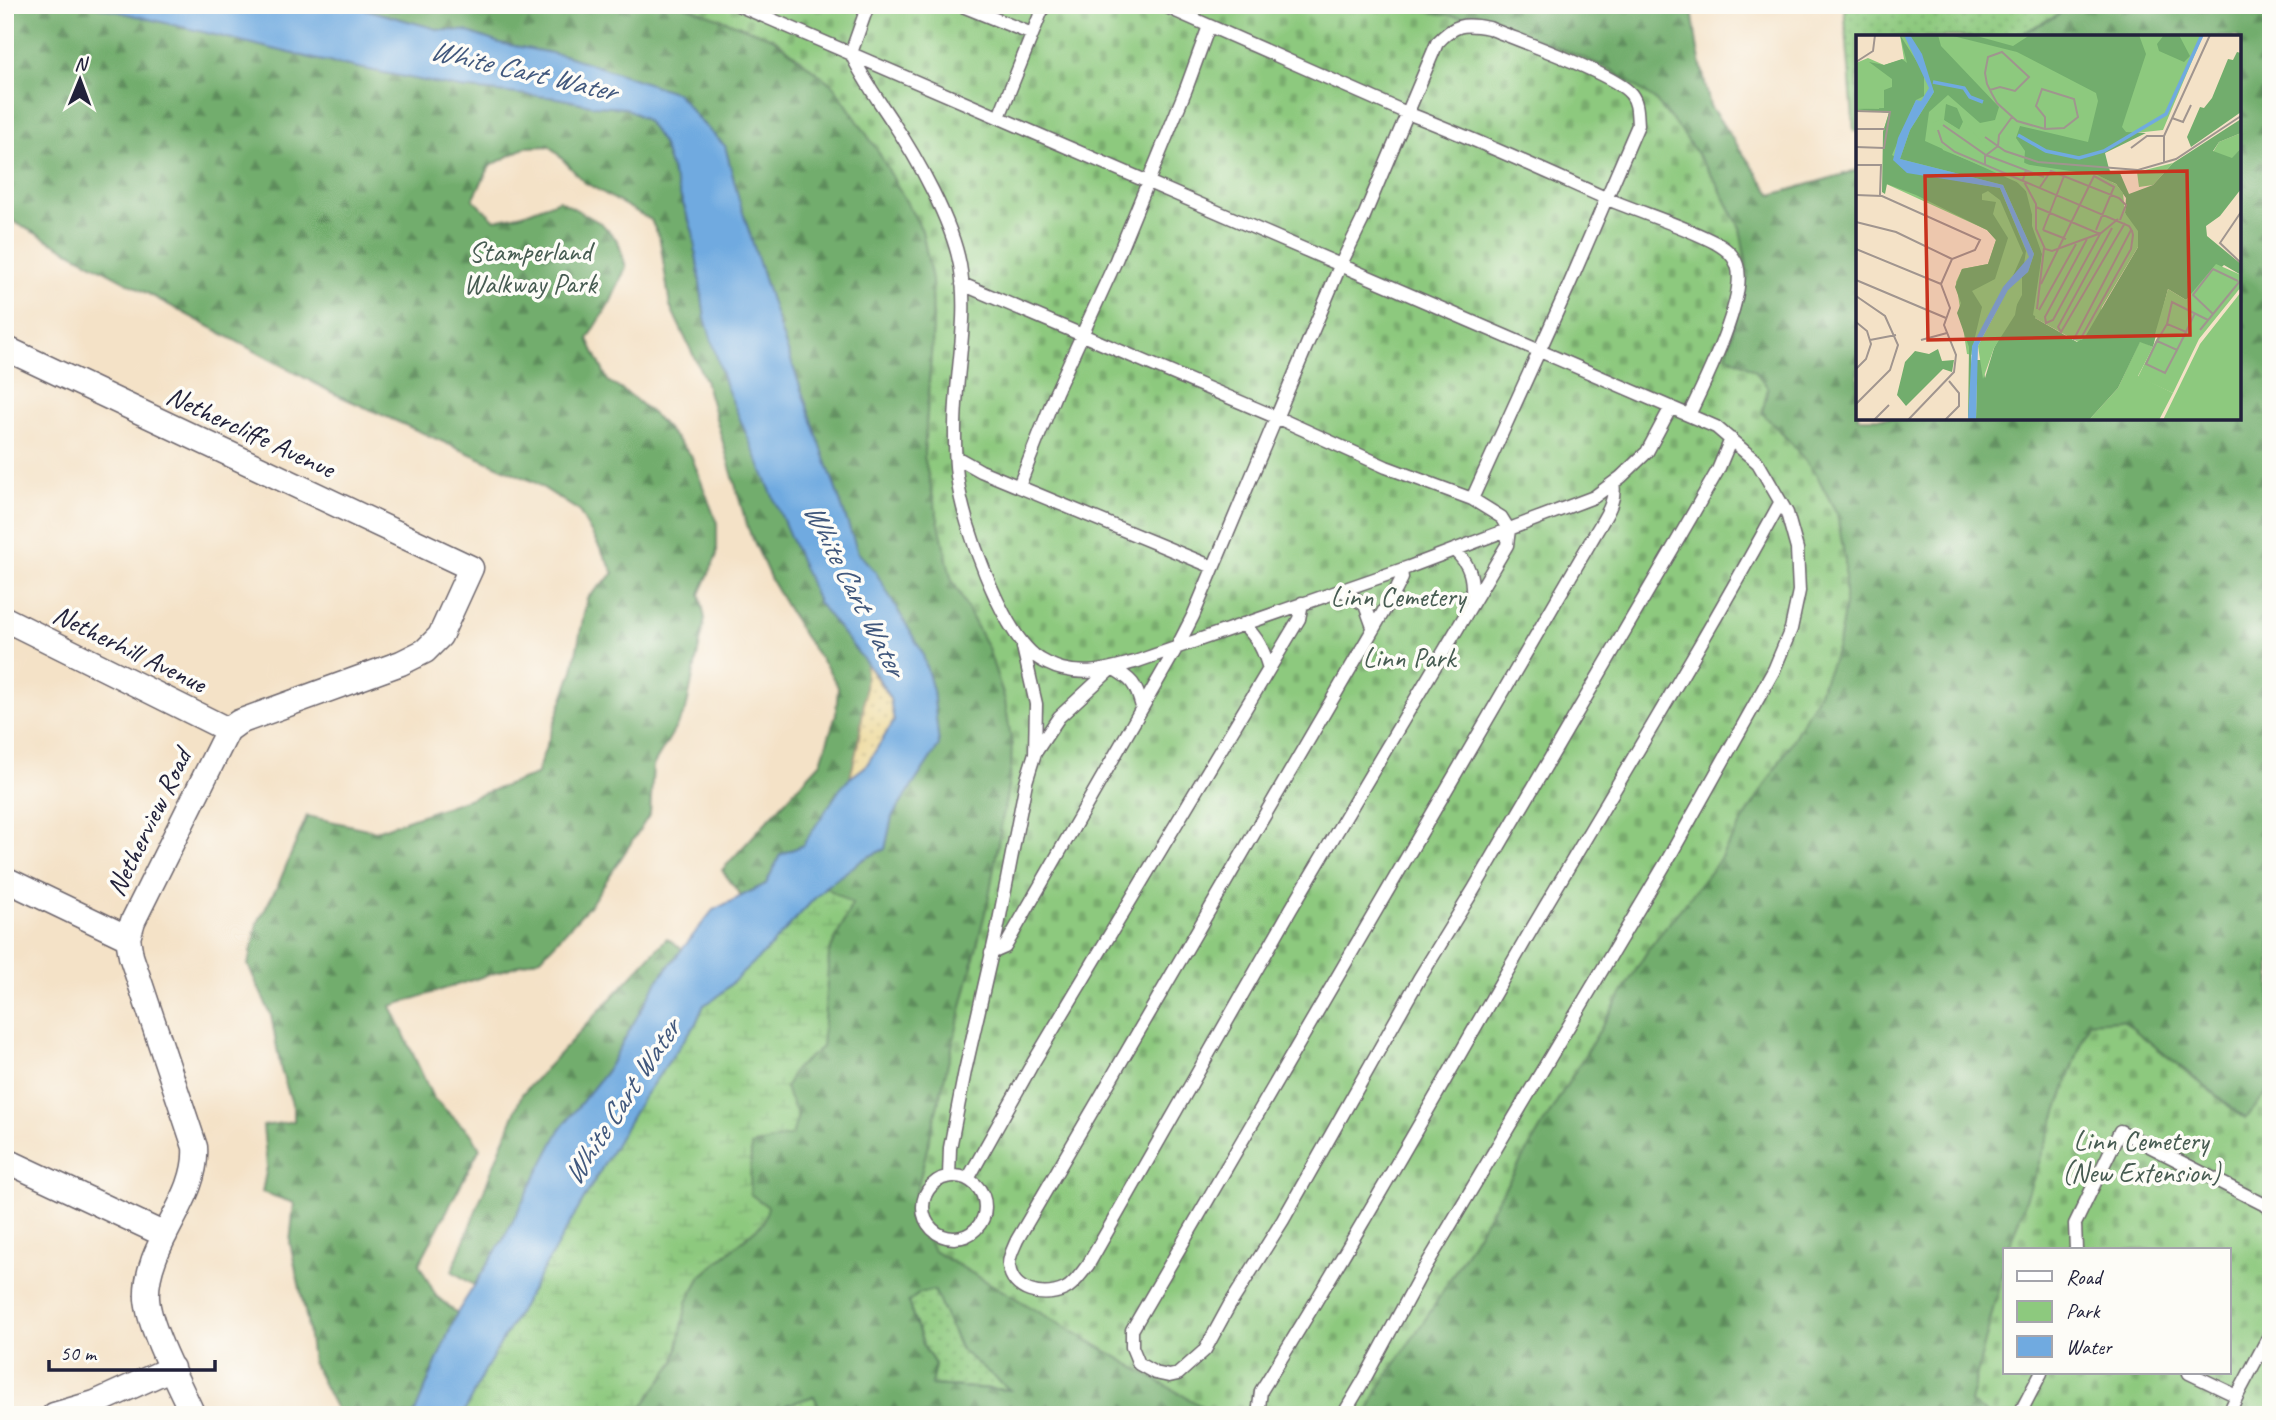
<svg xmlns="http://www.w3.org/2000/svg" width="2276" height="1420" font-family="Caveat,sans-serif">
	<defs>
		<pattern id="green-dots" width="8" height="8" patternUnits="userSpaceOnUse" patternTransform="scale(1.75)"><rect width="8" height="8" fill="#8dc97e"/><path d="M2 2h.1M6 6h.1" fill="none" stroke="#79ac6e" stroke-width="1.8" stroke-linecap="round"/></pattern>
		<pattern id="forest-firs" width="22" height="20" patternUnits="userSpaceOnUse" patternTransform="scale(1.75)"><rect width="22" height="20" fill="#72ad6d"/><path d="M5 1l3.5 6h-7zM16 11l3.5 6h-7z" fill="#5d8c5b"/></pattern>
		<pattern id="wetland-marsh" width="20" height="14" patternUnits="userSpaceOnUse" patternTransform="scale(1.75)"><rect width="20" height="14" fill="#8dc97e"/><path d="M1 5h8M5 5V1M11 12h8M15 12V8" fill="none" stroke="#79ac6e"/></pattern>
		<pattern id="sand-dots" width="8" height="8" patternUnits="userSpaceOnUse" patternTransform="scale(1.75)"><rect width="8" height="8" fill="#eeda9e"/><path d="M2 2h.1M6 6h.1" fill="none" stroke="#ccbb89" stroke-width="1.8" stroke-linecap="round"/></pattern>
		<pattern id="cemetery-stones" width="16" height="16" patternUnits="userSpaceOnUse" patternTransform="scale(1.75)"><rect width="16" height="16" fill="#8dc97e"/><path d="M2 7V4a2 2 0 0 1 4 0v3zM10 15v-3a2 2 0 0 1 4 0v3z" fill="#79ac6e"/></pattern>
	</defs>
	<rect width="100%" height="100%" fill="#fdfcf7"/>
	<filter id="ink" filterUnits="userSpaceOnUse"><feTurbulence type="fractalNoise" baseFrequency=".0143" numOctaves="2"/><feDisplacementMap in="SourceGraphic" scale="14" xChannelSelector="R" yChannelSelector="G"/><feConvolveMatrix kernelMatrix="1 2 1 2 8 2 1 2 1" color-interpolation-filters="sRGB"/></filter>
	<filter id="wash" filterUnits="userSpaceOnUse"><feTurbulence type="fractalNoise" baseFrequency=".00686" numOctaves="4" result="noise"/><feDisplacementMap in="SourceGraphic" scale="28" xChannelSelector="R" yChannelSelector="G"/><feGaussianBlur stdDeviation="1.57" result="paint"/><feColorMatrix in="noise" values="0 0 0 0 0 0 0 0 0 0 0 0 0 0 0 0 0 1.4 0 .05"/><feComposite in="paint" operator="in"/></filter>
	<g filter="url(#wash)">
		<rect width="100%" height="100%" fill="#f4e2c7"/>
		<path fill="url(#green-dots)" stroke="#58765c" stroke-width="2" d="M1844,5H2068L2056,16L2015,37H1858V131H1854Z
			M934,1290L961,1350L1012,1390L930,1385L935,1364L925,1349L908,1302L920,1293Z
			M814,1395L823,1415H784L786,1405Z"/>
		<path fill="url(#forest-firs)" stroke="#4a6854" stroke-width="2" fill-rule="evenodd" d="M5,5H92L319,60L460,88L558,98L595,106L626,108L647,121L662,143L693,232L705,318L818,602L866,663V697L863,727L850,778L803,845L780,855L766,884L741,896L722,870L821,762L836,714L838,687L828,669L804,636L772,582L747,526L705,380L670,306L660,240L651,220L584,182L550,146L526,147L490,166L473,199L495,220L523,214L559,200L602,224L618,241L626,267L611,301L588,339L608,381L631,396L656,417L691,455L717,523V555L700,594L705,619L686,710L653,766L650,814L591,904L541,958L391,1006L433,1098L473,1136L480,1148L419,1264L436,1296L457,1313L414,1415H339L312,1362L307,1321L290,1243L294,1203L262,1192L267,1167L263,1126L294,1121V1110L281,1070L271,1015L248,965L257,924L279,883L307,816L376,831L536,775L573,670L587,598L614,573L579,511L534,482L335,394L5,217Z
			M351,5H683L773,38L834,86L878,151L922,230L932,279L933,328L924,456L951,577L988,648L1005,700L1012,745L1011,770L989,897L916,1194L934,1251L1217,1415H823L814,1396L786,1405L784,1415H636L675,1361L687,1302L701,1276L763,1223L750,1194L751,1146L798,1116L784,1088L795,1069L822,1047L829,953L852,904L825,887L865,858L885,849L892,817L939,745L933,691L922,652L875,572L858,553L780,329L739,200L725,146L698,119L677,93L567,56L499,43L465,31L440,30ZM934,1290L961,1350L1010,1390L931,1385L935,1364L925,1349L908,1302L920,1293Z
			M1384,5H1605L1692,10L1698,51L1710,106L1772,195L1858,170V418H2239V37H2015L2056,16L2068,5H2271V1089L2246,1119L2122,1020L2089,1022L2008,1250H2005V1261L1970,1403L1990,1415H1367L1378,1389L1432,1309L1649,948L1717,863L1789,746L1845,561L1837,514L1817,476L1791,443L1761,413L1768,388L1754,370L1726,355L1748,275L1740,228L1716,182L1681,131L1495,22Z
			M667,938L682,949L658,980L606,1072L561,1128L503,1240L474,1285L452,1271L522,1094Z"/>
		<path fill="url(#wetland-marsh)" stroke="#58765c" stroke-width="2" d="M825,887L852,904L829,953L822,1047L795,1069L785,1088L798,1116L792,1135L751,1146L750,1194L768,1207L763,1223L701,1276L687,1302L675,1361L636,1415H463L484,1372L640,1102L696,1023L704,1005L716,998L766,951Z"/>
		<path fill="url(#sand-dots)" stroke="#887e6c" stroke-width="2" d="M866,663L890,699L894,721L866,766L850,778C860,739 866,704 866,663Z"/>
		<path fill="url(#cemetery-stones)" stroke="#58765c" stroke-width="2" d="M683,5H1384L1495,22L1610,69L1654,99L1681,131L1716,182L1740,228L1748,275L1726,355L1754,370L1768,388L1762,413L1791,443L1817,476L1837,514L1845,561V605L1838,646L1817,697L1789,746L1717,863L1649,948L1432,1309L1378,1389L1367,1415H1217L934,1251L918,1226L916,1194L989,897L1011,770L1012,745L1005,700L988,648L951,577L924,456L933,328L932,279L922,230L878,151L834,86L773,38Z
			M2122,1020L2245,1119L2271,1089V1415H1990L1970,1403L2005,1261V1373H2229V1250H2008L2089,1022Z"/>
		<path fill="#70aae0" stroke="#49668e" stroke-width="2" d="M91,5H350L440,30L465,31L499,43L567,56L677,93L698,119L725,146L739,200L780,329L858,553L875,571L922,652L933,691L939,745L892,817L885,849L865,858L825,887L766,951L716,998L704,1005L696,1023L640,1102L484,1372L463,1415H414L457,1313L503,1240L561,1128L606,1072L658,980L713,910L766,884L780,855L803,845L840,789L850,778L866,766L894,721L890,699L879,679L818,602L725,384L705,318L693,232L662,143L647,121L626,108L595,106L558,98L460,88L319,60Z"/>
	</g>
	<g filter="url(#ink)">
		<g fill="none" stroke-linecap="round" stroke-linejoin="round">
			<g stroke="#6c656c" stroke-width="15">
				<path id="lane" d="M738,5L1716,427L1758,463L1787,513L1797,549L1799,591L1791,629L1774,670L1667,861L1420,1276L1365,1378L1343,1415
					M868,5L851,53C862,78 877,98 892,121C917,158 952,221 960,265C970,321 954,378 955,434C955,450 955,467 958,482C963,524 1001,628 1034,655C1041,661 1054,667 1062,669C1090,676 1108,669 1135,662L1409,567L1594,497L1621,477L1647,452L1671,407
					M960,5L1032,34
					M1162,5L1407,113C1473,138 1538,168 1603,197C1640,213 1680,224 1716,243C1726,249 1733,254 1737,265C1748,296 1704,384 1689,415
					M999,117L1044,5
					M962,284L1278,418L1386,467L1472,499L1501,517L1509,530L1507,545L1291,909L1088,1265C1082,1272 1074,1285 1065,1289C1043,1299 1012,1292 1009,1266C1008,1258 1014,1247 1017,1240L1396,590L1402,578L1401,570
					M956,457L981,471L1213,567
					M1613,483C1617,502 1604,518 1595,534L1132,1330V1347L1139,1364L1155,1373L1169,1376L1178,1374L1205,1350L1229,1306L1283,1220L1419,979L1474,889L1687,524L1718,470L1731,439
					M1019,486L1056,392L1114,265L1186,89L1209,26
					M1454,550C1471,565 1473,578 1472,600
					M1342,590L1365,605L1373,627
					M1243,624C1257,637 1264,650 1269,669
					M1035,753L1059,717L1112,668C1132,679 1136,684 1142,707
					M991,953L1005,947L1177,647L1193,616L1340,266L1362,221L1437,43C1455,24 1463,23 1489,28C1517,40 1615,74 1631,94C1638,103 1637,113 1638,125L1570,283L1472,499
					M923 1207a31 31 0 1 1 62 0a31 31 0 1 1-62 0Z
					M949,1176L950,1148L965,1071L998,926L1026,782L1035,753L1036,704L1023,647
					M968,1179L1030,1068L1299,619L1302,603
					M2076,1250L2075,1224L2120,1131L2271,1208
					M2189,1373L2237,1396L2271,1332
					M1258,1415L1261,1391C1356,1239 1443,1082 1533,927C1616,786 1702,646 1780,503
					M2019,1415L2041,1373
					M2228,1415L2237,1396"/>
			</g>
			<g stroke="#6c656c" stroke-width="27">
				<path id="street" d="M5,348L471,568L440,636L425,651L401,663L239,722L228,730L133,921L128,938L131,956L195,1147C199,1200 144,1244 147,1299C149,1328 180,1386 193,1415
					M5,619L228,730
					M5,879L128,938
					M5,1160L165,1235
					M54,1415L95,1403L172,1368"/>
			</g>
			<use href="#lane" stroke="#fff" stroke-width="12"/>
			<use href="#street" stroke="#fff" stroke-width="24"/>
		</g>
	</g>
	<g text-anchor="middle" stroke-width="7" stroke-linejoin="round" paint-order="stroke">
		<g font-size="28" fill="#475c52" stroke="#fdfcf7">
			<text x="530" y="261">Stamperland<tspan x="530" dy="32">Walkway Park</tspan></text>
			<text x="1398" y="606">Linn Cemetery</text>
			<text x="1409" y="667">Linn Park</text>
			<text x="2141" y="1150">Linn Cemetery<tspan x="2141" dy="32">(New Extension)</tspan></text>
		</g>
		<g font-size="28" fill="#22223b" stroke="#fdfcf7">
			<text transform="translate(251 431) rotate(25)" y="10">Nethercliffe Avenue</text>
			<text transform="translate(130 648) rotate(26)" y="10">Netherhill Avenue</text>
			<text transform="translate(148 822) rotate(-64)" y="10">Netherview Road</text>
		</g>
		<g font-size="30" font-style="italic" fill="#41587d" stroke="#fdfcf7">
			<text transform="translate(523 70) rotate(13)" y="10">White Cart Water</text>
			<text transform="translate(855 589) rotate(63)" y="10">White Cart Water</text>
			<text transform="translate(621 1102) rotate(-57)" y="10">White Cart Water</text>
		</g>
	</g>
	<g transform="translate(1856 35)">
		<rect width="385" height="385" fill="#f4e2c7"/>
		<path d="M44,0H347L307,95L279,98L245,118L256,139L242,318L179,283L141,269L117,320L111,319L100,247L106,234L132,229L140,205L131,195L28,148L27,97L33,77L0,76V28L12,23L28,30L48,24ZM385,98V113L376,124L357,117L363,107ZM317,128L297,150L283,152L281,137ZM385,257V385H307L344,309ZM284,306L297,312L282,341L317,358L303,385H233L262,353Z" fill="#8dc97e"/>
		<path d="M44,0L68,38V61L60,65L36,120L69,140L144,153L170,216L168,229L156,243L167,218L144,165L132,156L126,159V165L140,167L137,179L152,203L139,244L116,256L126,272L115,319L117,364L112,385L113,312L101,278L105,268L99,252L106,234L132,229L140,205L131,195L60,160L31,149L29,159L26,157L27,97L33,78L0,74L28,73V55L36,52V44L13,27L28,30L46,24L51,28ZM54,0H82L85,11L143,72L139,85L124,88L92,60L73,77L69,106L165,149L176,165V191L186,219L179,283L221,307L229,302L282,212L269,178L270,163L260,149L241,140L168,129L169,116L160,103L164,91L232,107L242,66L240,58L161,17L93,0H117L157,11L174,0H283L290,19L266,92L270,97L290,98L249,118L254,138H264L273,159L297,150L317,128L385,84V98L363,107L357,116L376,123L385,113V154L364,181L350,191L351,201L385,229V240L368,230L330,265L312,254L297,312L284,307L262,353L233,385H120L121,325H126L129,343L138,313L166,260V241L172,237L178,219L147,150L44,124L54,95L78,57ZM308,0H323L334,21L328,27L303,16L301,9ZM381,17L385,18V77L335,112L331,102L344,72L348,73L356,63L372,24L377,25ZM90,69L101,73L107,87L104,95L88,85ZM82,314L86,326L98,325L96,337L87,334L50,371L41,360L49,327L59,316L73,319Z" fill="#72ad6d"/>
		<path d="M166,241L159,280L138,313L127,344L122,311L145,267Z" fill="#8dc97e"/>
		<path d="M86,84L103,95L107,87L136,117L143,115L177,132L241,140L260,149L267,158L269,178L282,196V212L226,305L177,280L186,219L170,156L158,144L87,115L76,88ZM360,229L385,240V252L343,304L317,358L282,342L302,301L299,299L312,254L330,265Z" fill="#8dc97e"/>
		<path d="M0,49H23V74L0,73Z" fill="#8dc97e"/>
		<path d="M48,0H54L66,19L78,57L54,95L44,124L147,150L178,219L172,237L152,255L122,311L120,385H112L116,311L147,252L173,222L144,153L51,138L37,125L42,103L60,65L65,66L73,53Z" fill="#70aae0"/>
		<path fill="none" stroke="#70aae0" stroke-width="3.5" d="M77,47L108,53L114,62L127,67M162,100L190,116L223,123L248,116L310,79L346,0"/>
		<path fill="none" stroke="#a0958f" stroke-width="2" d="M0,27L17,16L19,0M134,55L144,52L159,56L173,42L146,17L132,22L129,38L131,49L136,59L141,68L161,86L189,94L208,93L222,82L218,64L186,54L180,71L189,82V94M0,76L34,77L28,113L0,112M316,83L327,87L335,70M87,90L130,120L188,142M0,94H29M82,95L86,107L99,117L273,191L276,196L277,200L275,214L225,303L218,304L275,195M129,102L149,116L182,127L282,135L320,124L385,81M275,113L291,101H308M129,129V121L142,111L143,100L156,82M308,129V101L354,0M0,130H25L24,160M170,135L167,145L180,169V194L189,214L196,216L245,198L262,184M184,152L195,136L263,163L270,170L264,185M0,160L26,161L124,205L119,215L96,224L85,249L94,273L88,290L100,320L98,337L52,385M180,172L244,199L197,285L190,288L189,282L231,204M385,177L364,208L385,228M0,187L40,197L96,224M256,193L202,292L205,297L269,188M187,195L208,141M187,195L210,204M0,214L85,249M0,245L90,283M185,249L238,141L258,152L240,195M0,261L29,281L42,310L34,335L0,369M181,274L188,213M183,275L220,209M339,278L330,297L311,289L316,267L352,285M357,279L337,260L357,234L382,246M0,287L11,296L15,309L10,324L0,334M311,289L301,306L321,315L330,297M344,295L384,246M14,305L40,300M65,305L91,298M301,306L290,329L309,338L321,315M18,385L33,370M89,385L103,371V358L93,346"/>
		<path fill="#c8321e" fill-opacity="0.15" stroke="#c8321e" stroke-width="3.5" d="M331,136L334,300L72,305L69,141Z"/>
		<rect width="385" height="385" fill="none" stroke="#22223b" stroke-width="3.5"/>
	</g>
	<rect width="2276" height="1420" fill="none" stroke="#fdfcf7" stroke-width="28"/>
	<rect x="2003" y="1248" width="228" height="126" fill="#fdfcf7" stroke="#a5a5ac" stroke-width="2"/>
	<rect x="2017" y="1271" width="35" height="10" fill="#ffffff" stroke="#a5a5ac" stroke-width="2"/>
	<text x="2066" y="1284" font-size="21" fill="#22223b">Road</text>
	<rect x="2017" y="1301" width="35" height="21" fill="#8dc97e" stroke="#a5a5ac" stroke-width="2"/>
	<text x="2066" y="1318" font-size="21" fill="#22223b">Park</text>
	<rect x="2017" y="1336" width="35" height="21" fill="#70aae0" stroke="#a5a5ac" stroke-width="2"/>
	<text x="2066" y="1354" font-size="21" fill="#22223b">Water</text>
	<g transform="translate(80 80) rotate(1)" stroke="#fdfcf7" stroke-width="5" paint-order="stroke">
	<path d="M0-5L12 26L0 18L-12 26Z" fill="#22223b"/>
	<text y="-10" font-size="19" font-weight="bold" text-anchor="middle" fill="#22223b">N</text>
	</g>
	<path d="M49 1360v10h166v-10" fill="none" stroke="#22223b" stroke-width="3.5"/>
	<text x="60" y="1360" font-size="21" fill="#22223b" stroke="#fdfcf7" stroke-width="5" paint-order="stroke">50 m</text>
</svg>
